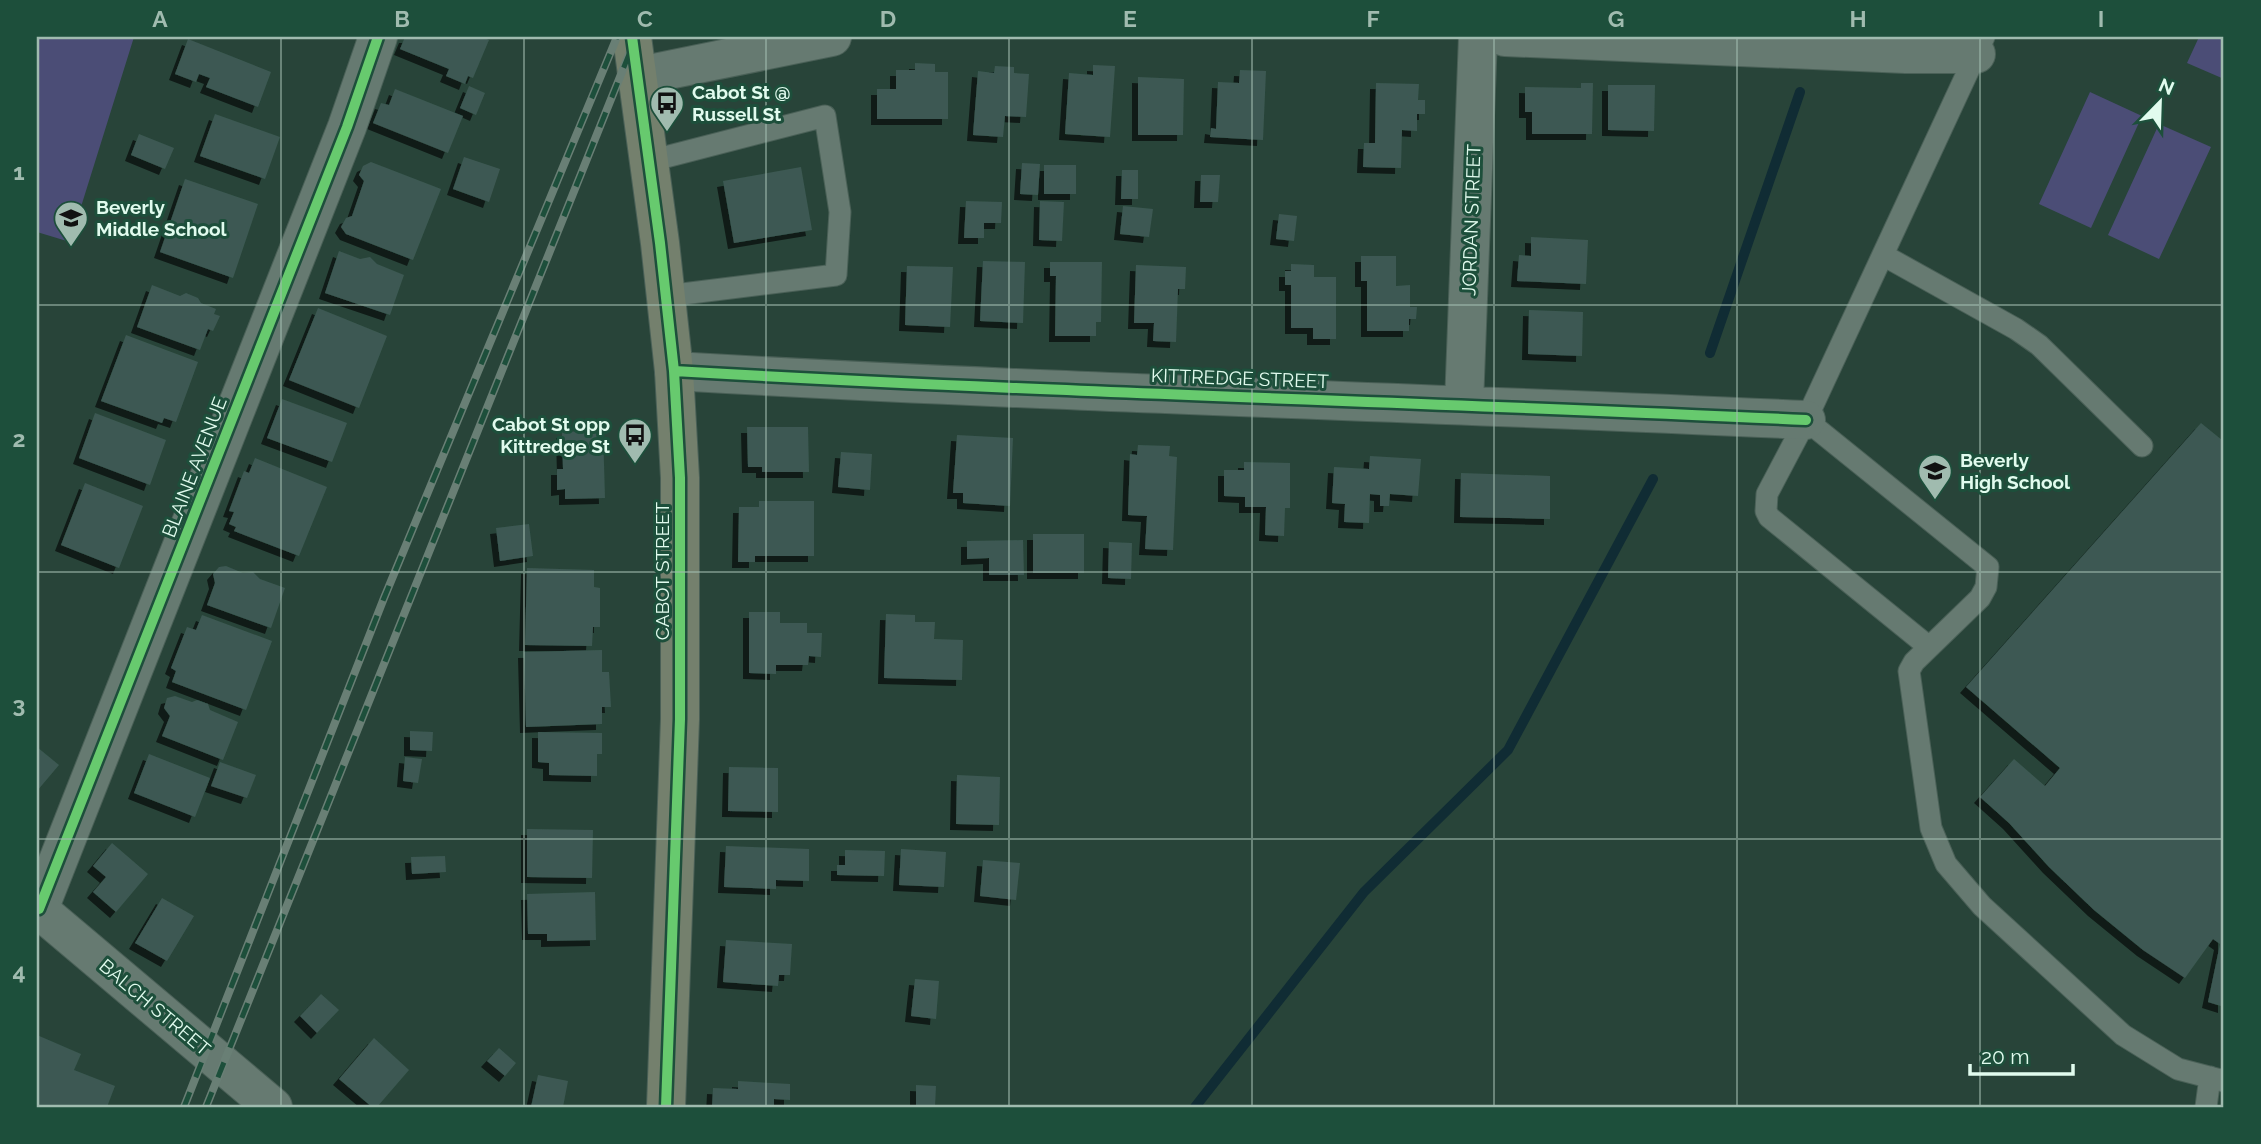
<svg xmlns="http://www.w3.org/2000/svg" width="2261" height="1144" font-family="Raleway,sans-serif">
	<defs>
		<filter id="shadow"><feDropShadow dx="-6" dy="6" stdDeviation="0" flood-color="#0009"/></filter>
	</defs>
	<rect width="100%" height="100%" fill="#284439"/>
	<path fill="#4b4d76" d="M37,37H134L70,242L37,232Z
		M2199,37H2224V79L2187,63Z
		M2090,92L2142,116L2091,228L2039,204Z
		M2159,124L2211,147L2159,259L2108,235Z"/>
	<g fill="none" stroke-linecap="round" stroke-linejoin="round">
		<path stroke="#102c34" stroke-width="10" d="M1710,353L1800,92
			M1195,1107L1364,892L1508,750L1653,479"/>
	</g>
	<path fill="#3c5952" filter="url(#shadow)" d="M405,37H482L489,40L473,78L468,76L465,84L446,76L449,69L400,49Z
		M188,39L271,72L258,107L206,87L210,78L199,74L196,82L175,74Z
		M915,63L935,64V72H948V119H877V89H896V70H915Z
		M1093,65L1115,66L1110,137L1065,134L1069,73L1093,75Z
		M995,66L1014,67V73L1029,74L1026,117L1005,116L1003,137L973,135L978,71L994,73Z
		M1240,70L1266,71L1263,140L1210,137L1211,128L1216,129L1218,82L1239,83Z
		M1138,77L1184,79L1183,135H1138Z
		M1376,83L1419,84L1418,100H1425V114H1417V131L1402,130L1401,168L1363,167L1364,143H1375Z
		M1581,83H1593L1592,134H1532V112H1525V87L1581,88Z
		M1608,85H1655L1654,131L1608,130Z
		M469,86L485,93L476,115L460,108Z
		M395,89L463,116L448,153L373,123L381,103L389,105Z
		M215,114L280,137L265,179L200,156Z
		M139,134L174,148L165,169L131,155Z
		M464,157L500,169L489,202L453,189Z
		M371,162L441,189L413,260L346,234L341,227L346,218L352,216L364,181L359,175L363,166Z
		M1022,163L1040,164L1038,195L1020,194Z
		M1044,165H1076V194H1044Z
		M801,167L812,230L734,243L723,181Z
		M1122,170H1138V199H1121Z
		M1201,175H1220L1218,202H1200Z
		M185,179L258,204L233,278L160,252Z
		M966,201L1002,202L1001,223H984V238H964Z
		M1040,201L1064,202L1062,241L1039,240Z
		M1123,206L1153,209L1149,237L1120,234Z
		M1279,214L1297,216L1294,241L1276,239Z
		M1531,237L1588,240L1586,284L1517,281L1519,255L1531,256Z
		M339,251L360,259L370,257L377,264L404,275L390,315L325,293Z
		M1361,256H1396V286L1410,285V307H1417L1416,319H1409V331H1367V281H1361Z
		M983,261L1025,262L1023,323L980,321Z
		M1050,262H1102L1101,322H1096V336H1055L1056,276H1050Z
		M1291,264L1314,265V277H1336V339H1313V328H1291V285H1285V271H1291Z
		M1136,265L1186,267L1185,289H1178L1176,342L1153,341L1154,323H1134Z
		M907,266L953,267L950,327L905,325Z
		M152,285L180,296L186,293L198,298L201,303L216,309L214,314L220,316L213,331L208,329L200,350L137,327Z
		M318,308L387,336L359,408L289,380Z
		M1529,310L1583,312L1582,356L1528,354Z
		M126,335L198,362L176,422L164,418L162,423L101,401Z
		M282,399L347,423L332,462L267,438Z
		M95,413L166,440L150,485L79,458Z
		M2201,423L2222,440L2224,438V1007L2208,1002L2220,944L2213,939L2185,978L2143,950L2094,910L2049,867L2009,823L1980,797L2014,759L2045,786L2060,768L1966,687Z
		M747,427H808L809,472H762V467H748Z
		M603,430L605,498L565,499V489L557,490V469H563L562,432Z
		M957,435L1013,438L1010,506L963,503V493H953Z
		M1138,445L1170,446L1169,456L1177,457L1173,550L1145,549L1147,516L1128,515L1130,454L1137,455Z
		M841,452L872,454L870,490L838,487Z
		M1370,456L1421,459L1418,496L1390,494L1389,506H1380V495L1370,494L1369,523L1344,522L1345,504L1332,503L1334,467L1369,469Z
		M255,458L327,487L299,556L234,531L236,527L229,524L234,512L229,511L244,471L249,473Z
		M1244,462L1290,463V508H1285L1284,536L1265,535L1266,507H1245V497L1224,496V470H1244Z
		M1461,473L1550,476V519L1460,517Z
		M85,483L143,506L119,568L61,545Z
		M759,501H814V556H755V562H738L739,507H759Z
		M529,524L533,556L500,561L496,528Z
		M1033,534H1084V573H1033Z
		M1023,540L1024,575H989V558L967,559V541Z
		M1109,542L1132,543L1131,579L1108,578Z
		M226,566L243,573L253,572L260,579L285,588L271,628L207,605L215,583L213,574L219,567Z
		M527,568L594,570V587L600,588V627H593L592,646L525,645Z
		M749,612H780V623H807V633H822L821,657L809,656L808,665H776V674L749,673Z
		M886,614L915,615V622H935L934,639L963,640L962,680L884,678Z
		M202,615L272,641L246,710L172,682L176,671L171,668L187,627L196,630Z
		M602,650V672H609L611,707H602V724L526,727L524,652Z
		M175,696L192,702L197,700L208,704L210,710L238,722L223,760L162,736L170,716L164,708L167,698Z
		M410,731L433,732L432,751L410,750Z
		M538,732L602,733V754H597V776L549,775V763L538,762Z
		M37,747L59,765L37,791Z
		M149,754L210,778L195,817L134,793Z
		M405,757L422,759L418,783L403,781Z
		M220,762L256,775L247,798L211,786Z
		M729,767L778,768V812L728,811Z
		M957,775L1000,777L999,825L956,824Z
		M527,829L593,830L592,878L527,877Z
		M112,843L148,874L116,912L93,892L106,877L93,866Z
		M726,846L809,849V881L776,880V889L724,887Z
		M901,849L946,852L944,887L899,885Z
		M845,850L885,851L884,876L837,875V865H845Z
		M445,856L446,872L412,874L411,857Z
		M983,860L1020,863L1016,900L980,896Z
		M595,892L596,940L547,941V934H528L527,894Z
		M162,898L194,916L167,961L135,943Z
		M726,940L792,944L790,975H779L778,986L723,982Z
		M915,979L939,981L936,1019L911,1016Z
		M321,994L339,1010L317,1033L300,1016Z
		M37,1035L81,1054L74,1070L115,1086L107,1107H37Z
		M374,1038L409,1070L377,1107H372L339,1079Z
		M499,1048L516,1063L505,1076L487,1061Z
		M538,1075L568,1081L563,1107H531Z
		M738,1081L790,1084V1100L774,1099V1107H712L713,1088L738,1089Z
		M916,1085L936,1086L935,1107H916Z"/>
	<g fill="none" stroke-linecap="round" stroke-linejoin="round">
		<g stroke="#4a6057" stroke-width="23">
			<path id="lane" d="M650,161L825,116L840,212L836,275L666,296
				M1883,255L2016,329L2039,345L2142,446
				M1806,420L1988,567L1986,587L1980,598L1914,662L1909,671L1931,828L1946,864L1982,906L2123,1035L2178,1069L2224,1081
				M1929,647L1769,517L1766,511L1767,494L1806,420L1984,37
				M2206,1107L2210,1077"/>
		</g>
		<g stroke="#4a6057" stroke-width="40">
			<path id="street" d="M1505,37L1906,54H1976
				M639,76L832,37
				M674,371C1051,393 1429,402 1806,420
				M1464,404L1478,37
				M39,909L347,127L378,37"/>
		</g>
		<g stroke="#4a6057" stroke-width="40">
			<path id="secondary" d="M37,908L273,1107"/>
		</g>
		<g stroke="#4a6057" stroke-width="40">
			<path id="highway" d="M632,37L660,243L674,371L680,478V719L666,1107"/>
		</g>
		<use href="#lane" stroke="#667a71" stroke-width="21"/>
		<use href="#street" stroke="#667a71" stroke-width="38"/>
		<use href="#secondary" stroke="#667a71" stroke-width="38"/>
		<use href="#highway" stroke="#74806d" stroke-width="38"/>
		<g stroke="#697f75" stroke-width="8">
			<path id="rail" d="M184,1107L384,598L617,37
				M206,1107L636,37"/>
		</g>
		<use href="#rail" stroke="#1d4f3b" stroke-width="5" stroke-dasharray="16" stroke-linecap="butt"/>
		<g stroke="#1d4f3b" stroke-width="15">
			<path id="cycleway" d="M632,37L660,243L674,371L680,478V719L666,1107
				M674,371C1051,393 1429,402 1806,420
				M39,909L347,127L378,37"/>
		</g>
		<use href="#cycleway" stroke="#67ca6e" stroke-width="10"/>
	</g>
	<path fill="none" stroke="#a0bbaf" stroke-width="2" stroke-opacity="0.55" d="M281,37V1107M524,37V1107M766,37V1107M1009,37V1107M1252,37V1107M1494,37V1107M1737,37V1107M1980,37V1107M37,305H2224M37,572H2224M37,839H2224"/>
	<defs>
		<g id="bus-pin" transform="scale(1.75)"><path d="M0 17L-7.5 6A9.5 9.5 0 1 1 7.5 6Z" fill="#a0bbaf" stroke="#1d4f3b"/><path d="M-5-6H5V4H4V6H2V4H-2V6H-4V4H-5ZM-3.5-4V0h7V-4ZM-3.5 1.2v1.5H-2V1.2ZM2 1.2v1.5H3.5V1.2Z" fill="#111"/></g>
		<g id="school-pin" transform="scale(1.75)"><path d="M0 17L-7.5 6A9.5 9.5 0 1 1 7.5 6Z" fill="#a0bbaf" stroke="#1d4f3b"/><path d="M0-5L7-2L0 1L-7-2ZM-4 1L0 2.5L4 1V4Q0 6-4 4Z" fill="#111"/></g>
	</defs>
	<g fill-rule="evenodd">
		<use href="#bus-pin" x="667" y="103"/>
		<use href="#school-pin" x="71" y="218"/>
		<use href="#bus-pin" x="635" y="435"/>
		<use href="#school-pin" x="1935" y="471"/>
	</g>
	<g text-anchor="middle" stroke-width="6" stroke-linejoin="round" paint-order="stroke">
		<g font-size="19" font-weight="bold" fill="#e1fbee" stroke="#1d4f3b" text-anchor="start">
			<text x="692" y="99">Cabot St @<tspan x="692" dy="22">Russell St</tspan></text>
			<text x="96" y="214">Beverly<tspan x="96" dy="22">Middle School</tspan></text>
			<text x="610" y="431" text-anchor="end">Cabot St opp<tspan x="610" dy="22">Kittredge St</tspan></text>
			<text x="1960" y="467">Beverly<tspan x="1960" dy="22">High School</tspan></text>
		</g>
		<g font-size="19" fill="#e1fbee" stroke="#1d4f3b">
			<text transform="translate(1471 220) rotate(-88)" y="7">JORDAN STREET</text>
			<text transform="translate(1240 378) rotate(2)" y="7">KITTREDGE STREET</text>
			<text transform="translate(194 467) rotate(-69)" y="7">BLAINE AVENUE</text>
			<text transform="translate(662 571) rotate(-90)" y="7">CABOT STREET</text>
			<text transform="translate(155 1007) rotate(40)" y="7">BALCH STREET</text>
		</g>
	</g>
	<rect width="2261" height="1144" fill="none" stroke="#1d4f3b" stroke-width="77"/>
	<g transform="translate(2160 102) rotate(23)" stroke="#1d4f3b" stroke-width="5" paint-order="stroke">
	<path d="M0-5L12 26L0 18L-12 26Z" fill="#e1fbee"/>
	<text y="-10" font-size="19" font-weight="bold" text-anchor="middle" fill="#e1fbee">N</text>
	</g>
	<path d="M1970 1064v10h103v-10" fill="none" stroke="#e1fbee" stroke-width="3.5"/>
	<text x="1981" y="1064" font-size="21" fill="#e1fbee" stroke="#1d4f3b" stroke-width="5" paint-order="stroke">20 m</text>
	<rect x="38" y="38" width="2184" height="1068" fill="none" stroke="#a0bbaf" stroke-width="2.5"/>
	<g font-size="23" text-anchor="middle" font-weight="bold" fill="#a0bbaf">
		<text x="160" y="27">A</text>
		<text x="402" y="27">B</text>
		<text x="645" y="27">C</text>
		<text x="888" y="27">D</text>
		<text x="1130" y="27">E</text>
		<text x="1373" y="27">F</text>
		<text x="1616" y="27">G</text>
		<text x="1858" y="27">H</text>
		<text x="2101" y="27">I</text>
		<text x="19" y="180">1</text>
		<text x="19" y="447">2</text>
		<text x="19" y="713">3</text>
		<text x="19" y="980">4</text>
	</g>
</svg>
